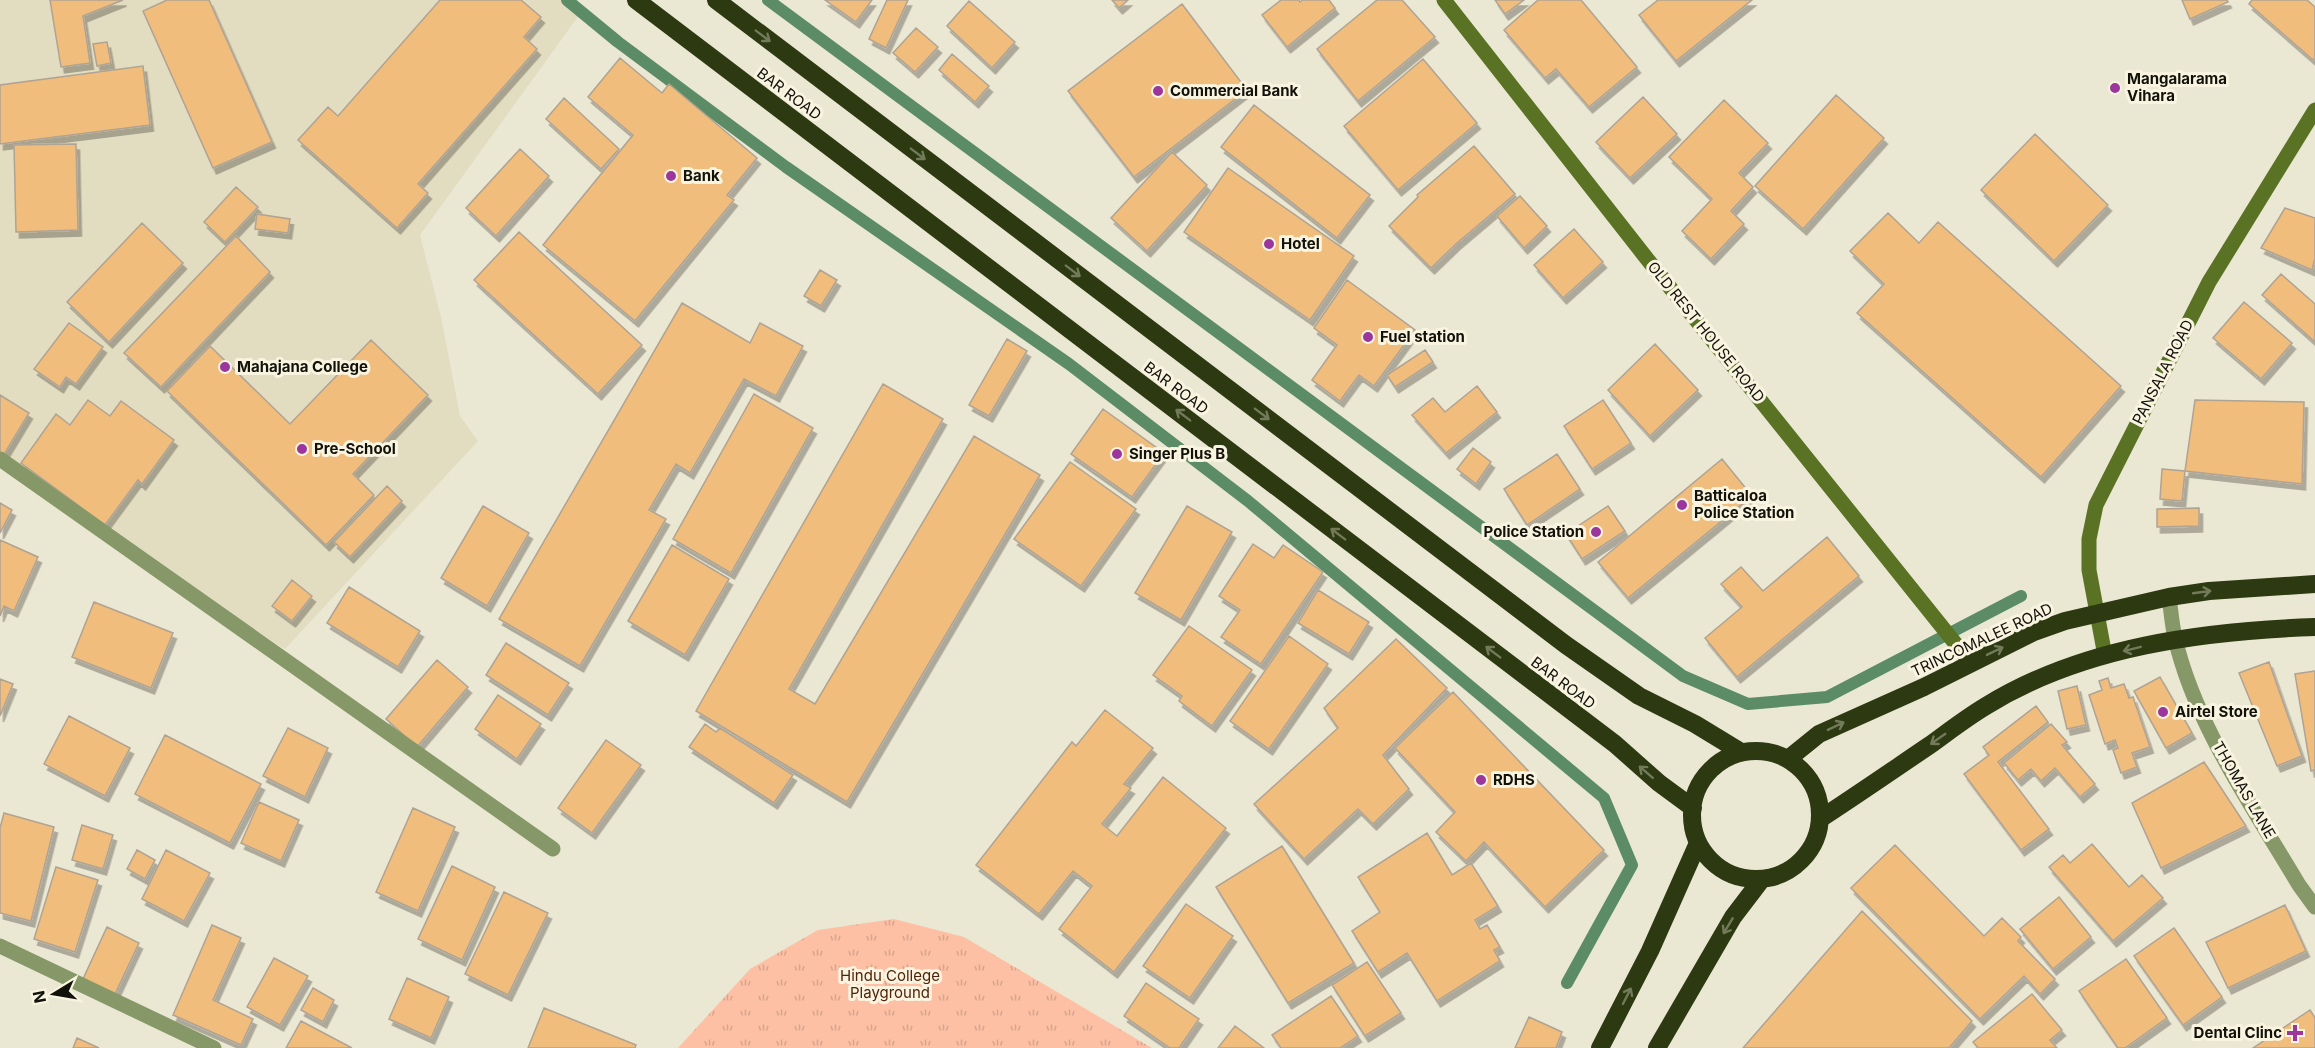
<svg xmlns="http://www.w3.org/2000/svg" width="2315" height="1048" font-family="Inter,sans-serif">
	<defs>
		<pattern id="park-tufts" width="24" height="20" patternUnits="userSpaceOnUse" patternTransform="scale(1.5)"><rect width="24" height="20" fill="#fdc0a5"/><path d="M3 7l-1-3M5 7V3M7 7l1-3M15 17l-1-3M17 17v-4M19 17l1-3" fill="none" stroke="#d8a48d"/></pattern>
		<filter id="shadow"><feDropShadow dx="3.5" dy="6" stdDeviation="0" flood-color="#0004"/></filter>
	</defs>
	<rect width="100%" height="100%" fill="#eae7d3"/>
	<path fill="#e2ddc1" d="M0,0H576L585,7L420,235L441,317L460,416L478,441L285,649L155,566L0,458Z"/>
	<path fill="url(#park-tufts)" d="M894,919L964,937L1152,1048H678L750,969L818,930Z"/>
	<g fill="none" stroke-linecap="round" stroke-linejoin="round">
		<path stroke="#5c8c66" stroke-width="12" d="M567,0L618,42L786,167L1069,364L1248,501L1604,798L1632,865L1567,983
			M768,0L1683,676L1748,704L1827,697L2021,596"/>
	</g>
	<path fill="#f0bd7d" stroke="#b0a393" stroke-width="1.5" filter="url(#shadow)" d="M50,0H123L83,16L90,63L61,67Z
		M167,0H209L272,142L213,168L143,11Z
		M440,0H521L541,17L524,37L537,49L418,184L428,193L397,228L298,140L328,107L338,116Z
		M825,0H872L856,22Z
		M887,0H908L886,48L869,39Z
		M1112,0H1128L1119,8Z
		M1281,0H1299L1300,2L1303,0H1329L1335,8L1287,47L1262,15Z
		M1377,0H1402L1435,37L1358,101L1317,49Z
		M1495,0H1524L1505,14Z
		M1538,0H1581L1637,67L1589,107L1556,69L1545,78L1504,30Z
		M1658,0H1752L1676,61L1639,15Z
		M2182,0H2227L2228,2L2190,19Z
		M2252,0H2307L2315,7V58L2313,60L2249,4Z
		M969,1L1015,42L992,68L947,26Z
		M1182,4L1247,90L1134,177L1068,91Z
		M916,28L938,47L915,72L893,53Z
		M107,42L111,63L97,66L93,44Z
		M952,54L989,86L975,102L939,70Z
		M620,58L662,93L669,84L757,158L727,195L734,200L635,321L543,245L633,135L588,97Z
		M1423,59L1477,123L1398,190L1344,126Z
		M143,66L150,125L0,144V85Z
		M1836,95L1884,138L1803,229L1755,186Z
		M1643,97L1677,134L1630,178L1596,142Z
		M564,98L619,149L601,169L546,119Z
		M1724,100L1768,143L1739,173L1753,187L1731,211L1744,224L1711,259L1682,231L1712,199L1669,157Z
		M1254,105L1370,195L1337,238L1221,147Z
		M2035,134L2108,205L2054,261L1981,190Z
		M76,144L78,230L16,232L14,145Z
		M1474,146L1515,194L1457,243L1431,268L1389,226L1418,197L1417,195Z
		M520,149L549,176L496,236L466,208Z
		M1172,152L1207,185L1147,251L1111,218Z
		M1228,168L1354,256L1310,320L1184,232Z
		M236,187L258,207L225,242L204,222Z
		M1520,196L1547,226L1524,248L1497,216Z
		M2285,208L2315,218V258L2312,270L2261,248Z
		M1888,213L1919,243L1938,222L2121,386L2041,477L1857,313L1884,284L1850,251Z
		M257,214L290,219L288,233L255,229Z
		M142,223L183,263L109,342L67,302Z
		M1574,229L1603,262L1563,298L1534,265Z
		M519,232L642,345L598,394L474,280Z
		M236,236L270,272L161,387L124,353Z
		M820,270L837,280L821,306L804,296Z
		M2281,274L2315,304V342L2262,295Z
		M1347,280L1415,330L1374,386L1359,375L1340,401L1312,380L1337,345L1314,328Z
		M2244,302L2292,343L2261,379L2213,338Z
		M682,303L750,343L760,323L803,346L776,396L744,379L690,473L676,464L649,510L666,519L580,666L499,619Z
		M69,323L103,347L76,384L66,377L60,387L34,369Z
		M1007,339L1027,351L989,416L969,405Z
		M371,340L428,395L353,474L374,495L326,545L167,391L210,346L290,424Z
		M1655,344L1698,390L1650,436L1608,390Z
		M1425,350L1433,362L1395,387L1387,375Z
		M883,384L943,419L789,689L815,704L974,436L1040,475L847,802L696,711Z
		M1477,386L1497,412L1446,453L1412,415L1433,398L1445,412Z
		M754,394L813,428L731,573L673,539Z
		M0,395L29,413L3,456L0,454Z
		M88,400L110,416L121,401L174,440L142,484L138,480L105,525L21,463L56,414L70,425Z
		M1603,400L1631,443L1592,469L1564,426Z
		M2195,400L2304,402L2302,484L2185,471Z
		M1103,409L1164,453L1132,497L1071,454Z
		M1473,448L1491,462L1476,484L1457,469Z
		M1557,454L1580,489L1527,525L1504,489Z
		M1722,459L1752,496L1628,598L1598,562Z
		M1070,462L1136,509L1081,586L1014,539Z
		M2162,469L2185,471L2182,501L2160,499Z
		M387,486L402,501L350,557L334,542Z
		M0,503L12,510L0,533Z
		M483,506L529,533L487,606L441,578Z
		M1187,506L1232,532L1181,620L1135,593Z
		M1608,506L1625,531L1582,559L1566,534Z
		M2199,508V526L2157,527V509Z
		M1827,537L1859,576L1737,677L1705,638L1742,607L1721,584L1741,567L1763,591Z
		M0,540L38,557L14,611L4,606L0,616Z
		M1253,544L1274,558L1283,545L1323,572L1261,664L1221,637L1240,610L1219,596Z
		M672,545L729,579L685,655L628,621Z
		M292,580L312,596L292,621L272,606Z
		M349,587L420,631L398,667L327,623Z
		M1318,590L1369,622L1349,654L1298,623Z
		M94,602L173,633L151,688L72,657Z
		M1189,626L1252,670L1212,726L1179,701L1182,696L1153,675Z
		M1289,636L1328,664L1269,749L1230,721Z
		M1396,639L1447,688L1383,755L1409,789L1373,824L1358,809L1304,859L1254,804L1338,728L1324,708Z
		M506,643L569,683L548,715L486,675Z
		M437,660L468,687L417,747L386,719Z
		M2269,662L2302,756L2277,766L2239,673Z
		M2315,671V770L2311,771L2295,674Z
		M2160,677L2192,733L2166,748L2134,691Z
		M2108,678L2111,688L2124,684L2129,698L2133,697L2150,747L2132,753L2137,767L2121,773L2113,750L2118,748L2115,740L2105,744L2089,695L2102,690L2099,681Z
		M0,679L13,684L0,716Z
		M2077,686L2086,725L2067,729L2058,691Z
		M1453,692L1604,850L1545,907L1484,842L1466,861L1436,832L1455,812L1395,748Z
		M498,695L541,724L517,759L475,729Z
		M2036,706L2048,722L1998,762L2049,829L2021,850L1964,774L1989,755L1983,747Z
		M1105,710L1153,748L1124,784L1131,788L1102,824L1117,836L1163,777L1226,828L1114,972L1059,929L1092,886L1073,871L1039,914L976,865L1072,742L1076,746Z
		M69,716L130,748L105,796L44,764Z
		M705,724L716,732L720,728L793,775L774,803L689,747Z
		M2051,724L2067,742L2062,745L2095,784L2080,797L2055,768L2041,781L2031,769L2018,780L2004,763Z
		M288,728L328,748L305,797L263,776Z
		M165,735L261,784L230,843L135,794Z
		M606,740L641,765L592,833L558,808Z
		M2204,762L2246,826L2161,868L2132,803Z
		M259,802L299,820L281,861L241,843Z
		M413,808L455,827L418,911L376,892Z
		M4,813L54,827L31,921L0,913V828Z
		M82,825L113,835L103,869L72,860Z
		M1427,833L1452,875L1471,863L1498,906L1475,920L1480,929L1487,925L1500,947L1494,950L1500,961L1437,1001L1407,953L1378,972L1352,931L1380,912L1358,877Z
		M2092,844L2129,887L2142,875L2163,898L2113,941L2049,867L2063,855L2070,863Z
		M1895,845L1984,936L2002,918L2021,937L2018,941L2055,979L2040,994L2024,976L1980,1019L1851,888Z
		M1282,846L1354,963L1288,1003L1216,887Z
		M137,850L155,860L145,879L127,869Z
		M166,850L210,873L184,921L142,899Z
		M452,866L495,887L462,960L418,939Z
		M56,867L98,880L75,952L34,939Z
		M504,892L548,913L508,995L465,974Z
		M2059,897L2091,937L2053,969L2020,929Z
		M1186,904L1233,936L1190,998L1143,966Z
		M2285,905L2306,951L2228,988L2206,942Z
		M1862,911L1972,1021L1949,1048H1743Z
		M212,925L241,938L213,1000L253,1019L241,1045L173,1015Z
		M107,927L139,943L115,994L83,979Z
		M2174,928L2222,997L2183,1025L2134,956Z
		M274,958L308,976L280,1025L247,1007Z
		M2126,959L2167,1018L2125,1048H2118L2079,991Z
		M1367,962L1401,1013L1365,1036L1332,985Z
		M407,978L449,997L431,1038L389,1019Z
		M1146,983L1199,1019L1179,1048H1170L1124,1016Z
		M313,988L334,1000L323,1022L301,1010Z
		M2032,994L2062,1030L2050,1040L2057,1048H1978L1973,1042Z
		M1331,996L1358,1036L1340,1048H1281L1272,1035Z
		M544,1008L636,1045L635,1048H528Z
		M2310,1010L2315,1018V1048H2253Z
		M1529,1017L1562,1032L1556,1048H1515Z
		M301,1021L352,1048H286Z
		M1235,1026L1264,1048H1218Z
		M77,1038L99,1048H73Z"/>
	<g fill="none" stroke-linecap="round" stroke-linejoin="round">
		<path stroke="#869868" stroke-width="15" d="M0,459L553,849
			M2169,597C2171,611 2172,625 2175,638C2195,725 2254,809 2299,885L2315,907
			M0,946L214,1048"/>
		<path stroke="#597223" stroke-width="15" d="M1444,0L1644,255L1971,663
			M2105,656L2089,570V539L2096,505L2209,282L2315,110"/>
		<path stroke="#2c3911" stroke-width="18" d="M636,0L1615,744L1659,783L1693,808
			M716,0L1566,645L1639,696L1695,724L1741,752
			M1692 815a64 64 0 1 1 128 0a64 64 0 1 1-128 0Z
			M1788,759L1819,734L1924,687L2034,632L2065,621L2169,597L2209,591L2315,584
			M1820,819C1857,795 1893,770 1930,745C1948,732 1966,718 1986,706C2083,646 2204,631 2315,627
			M1600,1048L1650,951L1698,843
			M1657,1048L1733,917L1762,879"/>
	</g>
	<defs><path id="oneway-shaft" d="M-6 0H5M1.5-3L5.5 0L1.5 3" fill="none" stroke-width="1.6" stroke-linecap="round" stroke-linejoin="round" transform="scale(1.5)"/></defs>
	<g stroke="#737a59">
		<use href="#oneway-shaft" transform="translate(763 36) rotate(37)"/>
		<use href="#oneway-shaft" transform="translate(918 154) rotate(37)"/>
		<use href="#oneway-shaft" transform="translate(1073 271) rotate(37)"/>
		<use href="#oneway-shaft" transform="translate(1262 414) rotate(37)"/>
		<use href="#oneway-shaft" transform="translate(1183 415) rotate(-143)"/>
		<use href="#oneway-shaft" transform="translate(1338 534) rotate(-143)"/>
		<use href="#oneway-shaft" transform="translate(2202 592) rotate(-8)"/>
		<use href="#oneway-shaft" transform="translate(2132 649) rotate(166)"/>
		<use href="#oneway-shaft" transform="translate(1995 651) rotate(-26)"/>
		<use href="#oneway-shaft" transform="translate(1493 652) rotate(-143)"/>
		<use href="#oneway-shaft" transform="translate(1836 726) rotate(-26)"/>
		<use href="#oneway-shaft" transform="translate(1938 739) rotate(145)"/>
		<use href="#oneway-shaft" transform="translate(1646 772) rotate(-139)"/>
		<use href="#oneway-shaft" transform="translate(1728 926) rotate(121)"/>
		<use href="#oneway-shaft" transform="translate(1627 996) rotate(-63)"/>
	</g>
	<g fill="#9a369c" stroke="#f8f4e0" stroke-width="2">
		<circle cx="2115" cy="88" r="6"/>
		<circle cx="1158" cy="91" r="6"/>
		<circle cx="671" cy="176" r="6"/>
		<circle cx="1269" cy="244" r="6"/>
		<circle cx="1368" cy="337" r="6"/>
		<circle cx="225" cy="367" r="6"/>
		<circle cx="302" cy="449" r="6"/>
		<circle cx="1117" cy="454" r="6"/>
		<circle cx="1682" cy="505" r="6"/>
		<circle cx="1596" cy="532" r="6"/>
		<circle cx="2163" cy="712" r="6"/>
		<circle cx="1481" cy="780" r="6"/>
		<path d="M2292 1024h6v6h6v6h-6v6h-6v-6h-6v-6h6z"/>
	</g>
	<g text-anchor="middle" stroke-width="6" stroke-linejoin="round" paint-order="stroke">
		<g font-size="15" font-weight="bold" fill="#12110a" stroke="#f8f4e0" text-anchor="start">
			<text x="2127" y="84">Mangalarama<tspan x="2127" dy="17">Vihara</tspan></text>
			<text x="1170" y="96">Commercial Bank</text>
			<text x="683" y="181">Bank</text>
			<text x="1281" y="249">Hotel</text>
			<text x="1380" y="342">Fuel station</text>
			<text x="237" y="372">Mahajana College</text>
			<text x="314" y="454">Pre-School</text>
			<text x="1129" y="459">Singer Plus B</text>
			<text x="1694" y="501">Batticaloa<tspan x="1694" dy="17">Police Station</tspan></text>
			<text x="1584" y="537" text-anchor="end">Police Station</text>
			<text x="2175" y="717">Airtel Store</text>
			<text x="1493" y="785">RDHS</text>
			<text x="2282" y="1038" text-anchor="end">Dental Clinc</text>
		</g>
		<g font-size="15" fill="#12110a" stroke="#f8f4e0">
			<text transform="translate(789 94) rotate(37)" y="5">BAR ROAD</text>
			<text transform="translate(1706 332) rotate(51)" y="5">OLD REST HOUSE ROAD</text>
			<text transform="translate(2163 372) rotate(-63)" y="5">PANSALA ROAD</text>
			<text transform="translate(1176 388) rotate(37)" y="5">BAR ROAD</text>
			<text transform="translate(1982 640) rotate(-25)" y="5">TRINCOMALEE ROAD</text>
			<text transform="translate(1563 683) rotate(37)" y="5">BAR ROAD</text>
			<text transform="translate(2244 790) rotate(60)" y="5">THOMAS LANE</text>
		</g>
		<g font-size="15" fill="#52230a" stroke="#f8f4e0">
			<text x="890" y="981">Hindu College<tspan x="890" dy="17">Playground</tspan></text>
		</g>
	</g>
	<g transform="translate(54 994) rotate(259)" stroke="#f8f4e0" stroke-width="4.5" paint-order="stroke">
	<path d="M0-4.5L10 22L0 15L-10 22Z" fill="#12110a"/>
	<text y="-9" font-size="16" font-weight="bold" text-anchor="middle" fill="#12110a">N</text>
	</g>
</svg>
